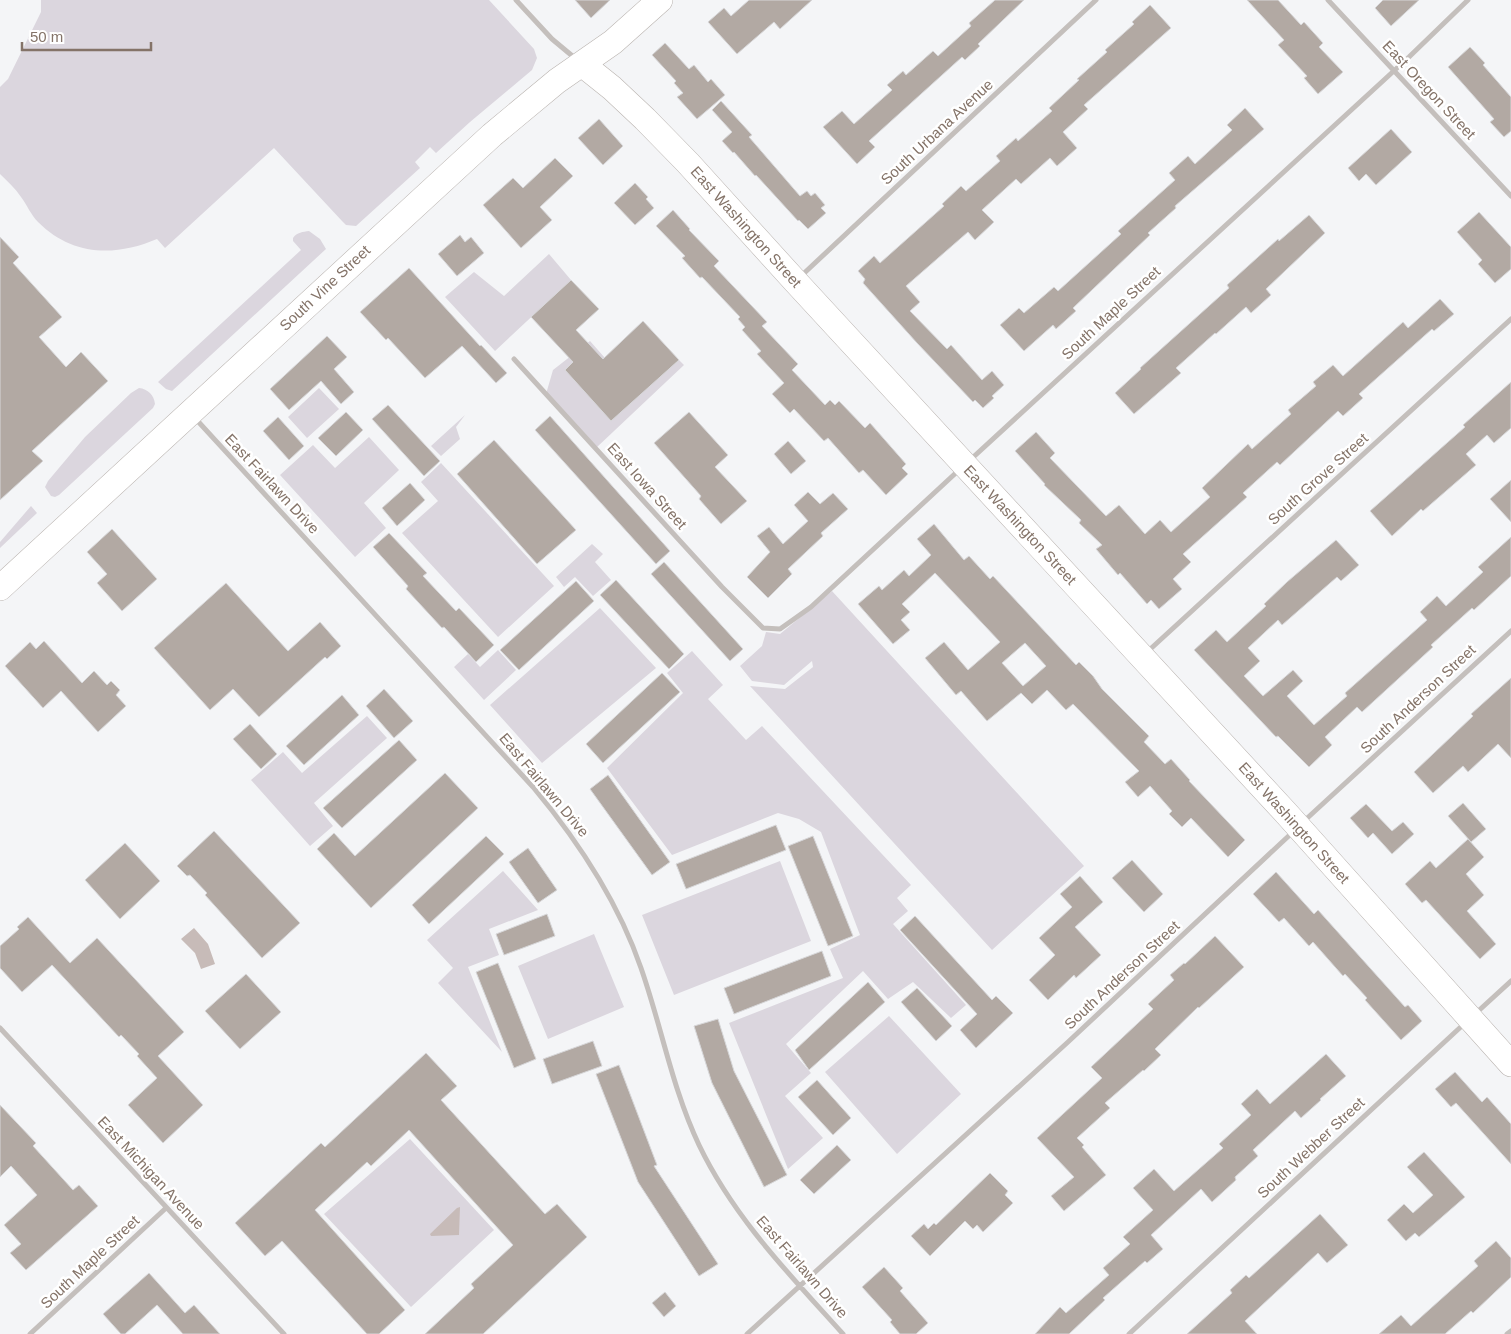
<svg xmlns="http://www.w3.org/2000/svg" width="1511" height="1334" font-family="Arial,sans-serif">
	<rect width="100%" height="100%" fill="#f4f5f7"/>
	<path fill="#dbd6de" d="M41,0H489L534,49L537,58L532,70L470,122L436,153L430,147L415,162L420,168L356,226L346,225L342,221L274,148L165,248L157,239C115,257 72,256 38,222C31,215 27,205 21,197C15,188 7,181 0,174V87L8,79L41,12Z
		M309,231L320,239L326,249L172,391L166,389L158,382L301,250L293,241V238C297,232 303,232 309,231Z
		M549,254L571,280L495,351L445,297L474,272L504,296Z
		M590,341L605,358L654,382L679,360L684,365L596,448L546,394L553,370Z
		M139,388C148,389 154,395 155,404L153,408L59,495L55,497L51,496L45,487L48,481L85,437L131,393Z
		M319,388L339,409L307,438L288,417Z
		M465,415L456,427L460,439L441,456L431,446Z
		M369,437L399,470L364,503L386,528L355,557L280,475L313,445L335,468Z
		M441,463L554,586L498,637L402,533L438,501L421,482Z
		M31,506L37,513L0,548V542Z
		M592,544L603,554L595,562L611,580L593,596L575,577L564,587L556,577Z
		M832,591L1084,866L992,950L750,686L785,689L813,667L812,661L784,685L752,681L740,666L762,646L766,632L780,634Z
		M600,608L656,668L542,763L490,705Z
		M498,650L516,670L484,700L454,667L468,654L480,667Z
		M692,651L723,685L708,699L746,740L762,726L911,885L897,898L908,911L893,924L966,1005L951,1018L913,982L888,999L863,971L786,1044L811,1073L785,1096L823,1138L788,1169L729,1023L843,978L830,949L860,935L821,832L799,819L778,813L672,855L607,768L683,693L667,673Z
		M367,716L387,738L314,803L333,826L310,846L251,780L283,752L302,773Z
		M780,861L811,941L674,995L642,915Z
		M503,871L538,910L489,929L499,955L468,967L502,1052L438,983L453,968L427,940Z
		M594,934L624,1007L548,1039L518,966Z
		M889,1016L961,1094L897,1154L825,1072Z
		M410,1139L494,1230L411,1307L324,1214Z"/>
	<path fill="#c7bbb8" d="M194,928L208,944L215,964L201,969L195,953L181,939Z
		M460,1207L459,1235L431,1236L430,1234L457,1208Z"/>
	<path fill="#b2a9a3" stroke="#d7d7d9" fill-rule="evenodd" d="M575,0H610L591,18Z
		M749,0H812L780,29L774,22L737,54L708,22L724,8L731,16Z
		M995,0H1024L978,44L980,46L965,60L962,57L869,141L875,147L857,164L823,127L842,111L854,124L892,90L887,85L903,71L906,75L933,51L938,56L971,26L969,23Z
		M1247,0H1278L1301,25L1304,22L1323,43L1319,47L1343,72L1318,94L1304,78L1307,76L1278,45L1284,40Z
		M1383,0H1419L1391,26L1375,8Z
		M1150,5L1171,28L1084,105L1088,109L1063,132L1077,148L1057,166L1050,158L1021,184L1016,179L982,210L994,222L975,240L968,232L906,286L920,302L910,311L947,349L951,345L982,380L992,371L1004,385L992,396L994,398L983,408L975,400L973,402L917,343L863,283L865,279L858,271L874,256L880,263L944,206L942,204L961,186L966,191L1000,161L996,156L1016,138L1018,141L1052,111L1049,108L1079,80L1077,79L1107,52L1105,50L1134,24L1132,22Z
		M665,43L689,69L694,65L708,82L711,79L725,95L697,119L677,97L683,93L674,83L676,81L652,55Z
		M1470,47L1485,63L1483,65L1511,97V131L1504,137L1490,122L1494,119L1448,67Z
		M721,101L752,135L749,137L800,196L807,191L811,196L815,193L825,205L821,208L826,213L808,229L799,220L798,221L756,175L755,176L734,152L733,153L722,141L732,132L712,110Z
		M1245,108L1264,129L1175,206L1176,208L1148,233L1150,235L1073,308L1076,311L1056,329L1053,325L1024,351L1000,325L1019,308L1024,313L1054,287L1058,291L1121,234L1118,231L1175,180L1169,173L1188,156L1195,164L1232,130L1227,125Z
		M599,119L623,146L603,165L578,138Z
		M1391,129L1412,152L1376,185L1366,174L1359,181L1348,168Z
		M555,158L573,176L540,207L552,220L521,248L483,205L513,178L523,188Z
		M635,183L648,197L646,199L654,208L635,225L614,203Z
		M673,210L690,229L689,230L719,261L714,266L767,322L762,326L798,364L792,370L825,405L830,400L835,405L839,401L865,428L870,423L906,464L902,468L908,474L886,495L863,470L859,473L828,438L824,441L794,409L790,413L772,394L784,383L757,354L761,351L742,330L745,327L738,319L740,317L702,277L700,278L682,258L685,256L656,226Z
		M1479,212L1511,247V269L1495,283L1478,264L1482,260L1457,232Z
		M1309,215L1325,233L1266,289L1271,295L1251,313L1246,307L1216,334L1215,333L1176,368L1181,373L1134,414L1115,393L1141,369L1140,368L1229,288L1227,285L1278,239L1279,241Z
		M460,235L465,242L471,237L484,253L457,276L438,254Z
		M0,237L19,257L13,263L62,317L39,337L66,367L81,352L108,381L32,451L43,461L0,500Z
		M409,268L480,346L481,345L507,373L496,383L462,346L425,378L388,338L386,340L360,312Z
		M571,280L599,309L576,330L603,359L643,321L679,360L611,421L565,370L573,362L531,317Z
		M1440,299L1454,314L1434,331L1432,329L1359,394L1363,398L1343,416L1338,411L1280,465L1277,462L1243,493L1247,497L1183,554L1191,562L1173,579L1182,589L1159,609L1151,600L1147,604L1120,573L1118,575L1096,549L1102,545L1079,523L1081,520L1044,485L1045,484L1015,451L1036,432L1055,453L1050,458L1106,516L1119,505L1145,534L1160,520L1171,532L1210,497L1202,488L1248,444L1252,449L1291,414L1288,410L1316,386L1313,382L1333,365L1343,376L1403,322L1408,328Z
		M327,336L347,357L334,369L354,392L341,404L321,381L289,410L270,389Z
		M1511,382V428L1494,443L1487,435L1466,454L1476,465L1423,511L1421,509L1392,536L1370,511L1465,427L1463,425Z
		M388,405L440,461L424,476L372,419Z
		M346,412L363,430L336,456L318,438Z
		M689,412L728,455L715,467L747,501L721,524L699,499L701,496L654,443Z
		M550,416L670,551L656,564L535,430Z
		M278,417L304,446L289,460L263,431Z
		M494,440L576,530L537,564L457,474Z
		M788,441L806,461L791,474L774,454Z
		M1511,480V522L1490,499Z
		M410,483L425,500L397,526L382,508Z
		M808,492L820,504L833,493L848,509L821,533L823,536L788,569L792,574L768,598L747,577L770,552L757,536L769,527L783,544L808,521L794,505Z
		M934,524L964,560L969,556L990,579L993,576L1076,665L1079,662L1093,676L1102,689L1149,736L1144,742L1165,764L1171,759L1190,780L1189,781L1245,840L1228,857L1191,818L1182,827L1169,814L1172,811L1150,786L1138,797L1125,782L1139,771L1073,704L1066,710L1047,690L1032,704L1021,693L987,721L961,691L956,695L925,658L944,642L968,670L1000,642L935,573L902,604L910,612L901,620L910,630L893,644L858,604L879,586L882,590L904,570L909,576L931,555L917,539ZM1025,643L1046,666L1023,686L1002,663Z
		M112,529L157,579L122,611L97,583L107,574L87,552Z
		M389,533L427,573L423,576L456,611L459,608L494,645L476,662L444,627L442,628L406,589L408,586L373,547Z
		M1511,537V576L1474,610L1472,608L1431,645L1433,647L1362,712L1357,707L1325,737L1332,745L1309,767L1278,736L1276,737L1194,650L1216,630L1227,642L1266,606L1264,604L1287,582L1336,540L1359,565L1341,581L1337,577L1282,625L1278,620L1248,648L1260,661L1244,676L1263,696L1293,670L1303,681L1287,696L1314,725L1347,696L1345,693L1427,620L1420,612L1437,596L1446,606L1483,572L1478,567Z
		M664,562L743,649L730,661L651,574Z
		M616,580L684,654L669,669L600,595Z
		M576,581L594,601L519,670L500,650Z
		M226,583L288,651L320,622L341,646L327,659L325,657L259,717L233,689L210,710L154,648Z
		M44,641L82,683L94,671L107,685L111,681L120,690L116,695L126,706L98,732L61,691L43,708L5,666L30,642L36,649Z
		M662,673L680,692L603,763L586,744Z
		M1511,678V758L1498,744L1468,772L1463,766L1433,793L1414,772L1473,716L1471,714Z
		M384,689L413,721L394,738L366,706Z
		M342,695L359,715L304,765L286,746Z
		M250,724L277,754L261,769L233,739Z
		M399,740L417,760L342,828L323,808Z
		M445,773L478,808L371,908L317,849L334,833L355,856Z
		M608,775L670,862L652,875L590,789Z
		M1463,803L1486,829L1471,842L1448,816Z
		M1366,804L1392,831L1403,822L1414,834L1392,854L1373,833L1368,838L1350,818Z
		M776,825L786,850L686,889L676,864Z
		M214,831L300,923L262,958L205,895L207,893L190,875L187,876L177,866Z
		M486,836L504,854L429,924L412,905Z
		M813,836L853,936L828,946L788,846Z
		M1468,839L1484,857L1466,874L1484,895L1467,911L1496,944L1480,959L1426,900L1422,903L1405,884L1430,861L1436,868Z
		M125,843L160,881L120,919L85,880Z
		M528,848L557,890L538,903L509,862Z
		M1132,860L1163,894L1144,912L1112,878Z
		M1276,872L1314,914L1318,910L1405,1007L1408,1005L1422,1021L1401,1040L1365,1000L1367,998L1345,974L1343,976L1313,942L1309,946L1284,918L1279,922L1253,894Z
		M1080,876L1103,902L1075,927L1101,955L1076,978L1074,975L1048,1000L1029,980L1055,955L1039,938L1072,907L1060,894Z
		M547,914L555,936L504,955L496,934Z
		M915,916L992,1000L996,996L1013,1013L976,1048L960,1030L977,1014L900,930Z
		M28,917L70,963L97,938L184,1032L158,1056L203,1105L163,1143L128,1105L157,1078L137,1056L139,1054L121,1035L119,1037L52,965L22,992L0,968V946L19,929L17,927Z
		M1215,936L1244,967L1199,1008L1198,1007L1155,1049L1161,1055L1144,1071L1143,1070L1105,1103L1110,1108L1077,1138L1084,1145L1082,1147L1106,1175L1064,1211L1051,1196L1074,1177L1037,1138L1102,1078L1091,1067L1153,1009L1148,1004L1174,980L1170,975L1184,963L1185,964Z
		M822,951L831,976L734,1014L724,988Z
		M498,963L536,1059L514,1068L476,972Z
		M246,974L281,1012L240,1049L205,1011Z
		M868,982L885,1002L809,1070L795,1050Z
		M917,988L952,1026L936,1041L901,1002Z
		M718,1019L734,1071L787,1175L764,1187L712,1083L694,1026Z
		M593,1041L602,1066L552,1084L543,1059Z
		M426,1053L457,1086L441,1100L545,1214L557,1204L587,1237L483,1334H425L474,1288L471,1284L513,1245L409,1130L371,1166L367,1162L315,1210L405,1310L379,1334H367L282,1241L265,1256L235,1223L321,1143L325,1147Z
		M1326,1054L1346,1076L1320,1099L1321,1100L1301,1118L1295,1111L1253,1150L1258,1156L1235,1177L1236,1180L1212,1202L1201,1189L1151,1235L1163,1249L1147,1263L1145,1261L1103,1298L1105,1300L1069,1334H1035L1060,1307L1066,1313L1109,1275L1103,1268L1130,1244L1123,1237L1153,1210L1133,1188L1154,1169L1174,1191L1223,1148L1219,1144L1251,1115L1241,1104L1257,1089L1270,1104Z
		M619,1065L657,1165L654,1166L718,1264L699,1276L638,1182L596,1074Z
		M1455,1072L1482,1102L1487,1097L1511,1124V1164L1456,1103L1451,1107L1435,1089Z
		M817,1080L851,1118L833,1135L798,1097Z
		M0,1105L36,1143L33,1146L73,1190L79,1185L98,1206L26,1270L10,1253L21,1244L4,1225L37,1195L11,1166L0,1177Z
		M837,1145L851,1160L814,1194L800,1180Z
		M1424,1152L1465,1197L1419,1237L1415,1233L1406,1241L1387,1220L1404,1204L1413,1213L1433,1195L1407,1167Z
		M990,1173L1008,1191L1005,1195L1013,1203L983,1232L977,1225L973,1229L965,1221L930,1256L911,1236L924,1224L928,1229L934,1223L936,1225Z
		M1320,1214L1348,1245L1327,1263L1318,1253L1245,1321L1257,1334H1187L1232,1293L1230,1290L1246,1275L1249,1278Z
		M1496,1241L1511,1258V1277L1473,1313L1471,1311L1445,1334H1379L1401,1315L1411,1326L1478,1266L1474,1261Z
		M884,1267L903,1288L900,1291L928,1323L916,1334H900L890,1322L892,1320L862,1287Z
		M149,1273L185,1313L194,1305L220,1334H183L157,1305L125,1334H121L103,1314Z
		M665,1292L676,1306L664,1317L652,1303Z"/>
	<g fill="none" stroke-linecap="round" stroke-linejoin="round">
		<g stroke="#b9b3af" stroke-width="26">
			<path id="secondary" d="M582,64L612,88L645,119L688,163L795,281L1286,813L1511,1064
				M0,588L492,135L557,81L613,42L660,0"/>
		</g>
		<path stroke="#c4bfbc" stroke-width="5" d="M516,0L552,39L576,59
			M1328,0L1511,196
			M800,277L1096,0
			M514,359L722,587L763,628L780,629L811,607L959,470
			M194,417L533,787C579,842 618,901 641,968C662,1028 672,1088 699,1145C734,1218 790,1275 843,1334
			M969,461L1409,57L1468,0
			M1146,653L1511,319
			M1303,822L1511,631
			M1475,1014L1511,981
			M0,1028L284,1334
			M30,1334L166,1208
			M747,1334L1068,1042L1294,831
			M1129,1334L1465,1023
			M1507,1334L1511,1331"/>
		<use href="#secondary" stroke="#fff" stroke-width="25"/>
	</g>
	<g text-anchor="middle" stroke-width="5" stroke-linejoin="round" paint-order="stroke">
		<g font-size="15" fill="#847368" stroke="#fff">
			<text transform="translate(1429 90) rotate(47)" y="5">East Oregon Street</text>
			<text transform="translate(937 132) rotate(-43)" y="5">South Urbana Avenue</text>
			<text transform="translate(746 227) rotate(48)" y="5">East Washington Street</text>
			<text transform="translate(325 288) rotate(-43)" y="5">South Vine Street</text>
			<text transform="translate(1111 313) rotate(-43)" y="5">South Maple Street</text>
			<text transform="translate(1318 479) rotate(-42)" y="5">South Grove Street</text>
			<text transform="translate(272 484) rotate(47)" y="5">East Fairlawn Drive</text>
			<text transform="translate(647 486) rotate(48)" y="5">East Iowa Street</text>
			<text transform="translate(1020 525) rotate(47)" y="5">East Washington Street</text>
			<text transform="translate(1418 699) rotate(-43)" y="5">South Anderson Street</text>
			<text transform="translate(544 785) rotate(50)" y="5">East Fairlawn Drive</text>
			<text transform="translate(1294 823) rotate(48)" y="5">East Washington Street</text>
			<text transform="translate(1122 975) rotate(-43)" y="5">South Anderson Street</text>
			<text transform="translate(1311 1148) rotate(-43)" y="5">South Webber Street</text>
			<text transform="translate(151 1173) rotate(47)" y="5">East Michigan Avenue</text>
			<text transform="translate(90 1262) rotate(-43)" y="5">South Maple Street</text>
			<text transform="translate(802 1267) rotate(49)" y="5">East Fairlawn Drive</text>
		</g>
	</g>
	<path d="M22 42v8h129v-8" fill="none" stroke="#847368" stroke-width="2.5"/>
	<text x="30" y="42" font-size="15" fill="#847368" stroke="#ffffff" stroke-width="4" paint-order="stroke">50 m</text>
</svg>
